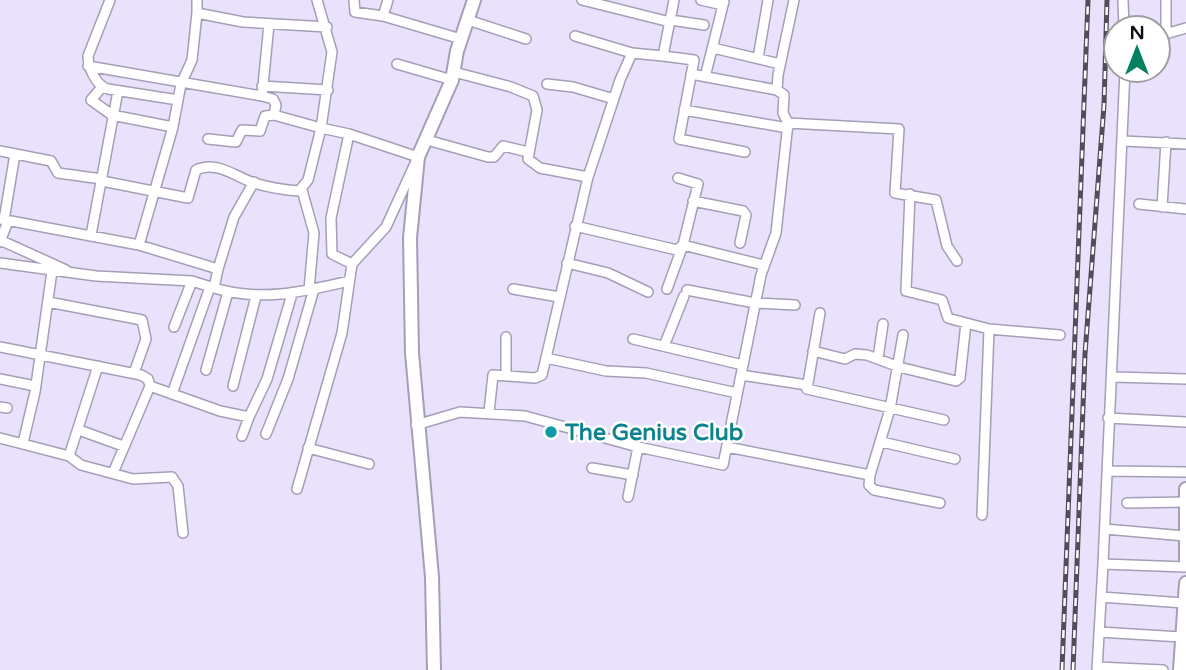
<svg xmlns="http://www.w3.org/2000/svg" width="1186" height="670" font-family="'Varela Round',sans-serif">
	<rect width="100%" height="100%" fill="#eae2fc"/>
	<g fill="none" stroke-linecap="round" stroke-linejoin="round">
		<g stroke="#a59eb6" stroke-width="12">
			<path id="street" d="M110,0L88,56C88,67 96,86 108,89L178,100
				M317,0L332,52L321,128L349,134L331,218L332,254L352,264
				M354,0L355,12L383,16
				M388,0L383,16L461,39
				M582,0L670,22
				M701,0L723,5L724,2
				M1123,0L1124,28
				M1166,0V35
				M197,13V0
				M468,20L526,39
				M671,20L704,25
				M575,36L632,53
				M1158,36L1186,28
				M713,48L780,64
				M663,56L694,60L679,139L745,152
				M758,58L768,0
				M397,64L452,80
				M88,66L262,96L273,99L276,105L274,115L321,128L308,180L299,191C284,190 268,187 254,183C236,177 216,160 196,170L188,198L102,181
				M1125,70L1103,564L1186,567
				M454,72L511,87L533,96L537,110L528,159L540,168L588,177
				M691,74L777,90
				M705,77L723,5
				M547,84L573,87L614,99
				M262,86L328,90
				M102,87L91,100L112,115L173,127
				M262,96L269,24
				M684,110L788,128
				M788,123L899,129L895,193L936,200L947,246L957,261
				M208,139L236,142L242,130L260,131L265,116L274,115
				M427,140L488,157H494L503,146L528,152
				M1123,141L1186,144
				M0,151L51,161L58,173L102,179
				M302,190L314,233L309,290
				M910,194L906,291L942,300L948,318L966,323
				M693,201L743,211L746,215L740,243
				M1139,204L1186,209
				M1162,207L1166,142
				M0,219L139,245L218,269L214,288C261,302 302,292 349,281
				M4,220L15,154
				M575,226L677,250L683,245L698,184L678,178
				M91,235L118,91
				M0,240L66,270
				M0,242L8,221
				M139,245L173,127L181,84L192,60L197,13L243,22L327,27
				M0,263L96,276L192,281L214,288
				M567,263L608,273L648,292
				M218,269L234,217L254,182
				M513,289L559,297
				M667,289L683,245L763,265
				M687,290L755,303L795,305
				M48,302L142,320L146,339L134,373
				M820,313L807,389L944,420
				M174,327L192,281
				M506,337V375
				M633,339L743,365
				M664,346L684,296
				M0,347L141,375L148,379L150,386L220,411L249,417L267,379L292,294
				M813,351L845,359L855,354L867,355L899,367L956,381L960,378L966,323L989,329L1060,335
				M546,358L606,371L646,373L737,393
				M878,358L883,324
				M206,370L228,292
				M741,375L807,385
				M1113,377L1186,379
				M0,379L35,386
				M233,386L256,296
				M172,394L210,287
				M0,407L7,408
				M489,412L493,375L535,378L542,375L588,177L620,80L632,53L663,56L674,0
				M1108,418L1186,422
				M416,425L460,412L525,416L638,447L723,465L761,275L776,233L788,123L783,113L784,95L777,90L778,75L794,0
				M79,430L123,446
				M266,434L288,379L314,289
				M242,436L249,417
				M0,438L69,456L81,465L133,479L172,477L178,486L183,533
				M882,442L955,459
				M23,443L35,392L52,271
				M727,447L870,475L890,409L903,335
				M308,448L369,464
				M69,456L98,366
				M592,468L633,475
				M1107,471L1186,472
				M113,473L150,386
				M870,475L869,485L874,490L940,503
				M297,489L342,333L352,264L386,227L418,157L349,134
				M628,497L638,447
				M1127,503L1186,502
				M982,515L989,329
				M1105,529L1185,536
				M1101,597L1184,603
				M1099,632L1181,637
				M1097,667L1163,670
				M1097,670L1103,564"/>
		</g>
		<g stroke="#a59eb6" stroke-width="16">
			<path id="secondary" d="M1186,489V563
				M434,670L432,577L412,353L410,238L418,157L452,80L457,51L474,0
				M1180,670L1186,583"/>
		</g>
		<use href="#street" stroke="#fff" stroke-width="9"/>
		<use href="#secondary" stroke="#fff" stroke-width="12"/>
		<g stroke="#524d5b" stroke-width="5">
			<path id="rail" d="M1062,670L1088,0
				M1073,670L1085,354L1104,105L1107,0"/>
		</g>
		<use href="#rail" stroke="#fff" stroke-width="2.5" stroke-dasharray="8" stroke-linecap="butt"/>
	</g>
	<circle fill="#0f9aa8" stroke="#fff" stroke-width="2.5" cx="551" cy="432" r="7"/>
	<g text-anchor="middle" stroke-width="5" stroke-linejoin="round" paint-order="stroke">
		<g font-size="23" font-weight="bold" fill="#0d838f" stroke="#fff" text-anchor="start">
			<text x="565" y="440">The Genius Club</text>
		</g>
	</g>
	<g transform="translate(1137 49)"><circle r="33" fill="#ffffff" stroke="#9f9ea2" stroke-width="2"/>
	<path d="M0-5L12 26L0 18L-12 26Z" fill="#048161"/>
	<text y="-10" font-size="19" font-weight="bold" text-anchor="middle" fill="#100d16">N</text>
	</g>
</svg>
